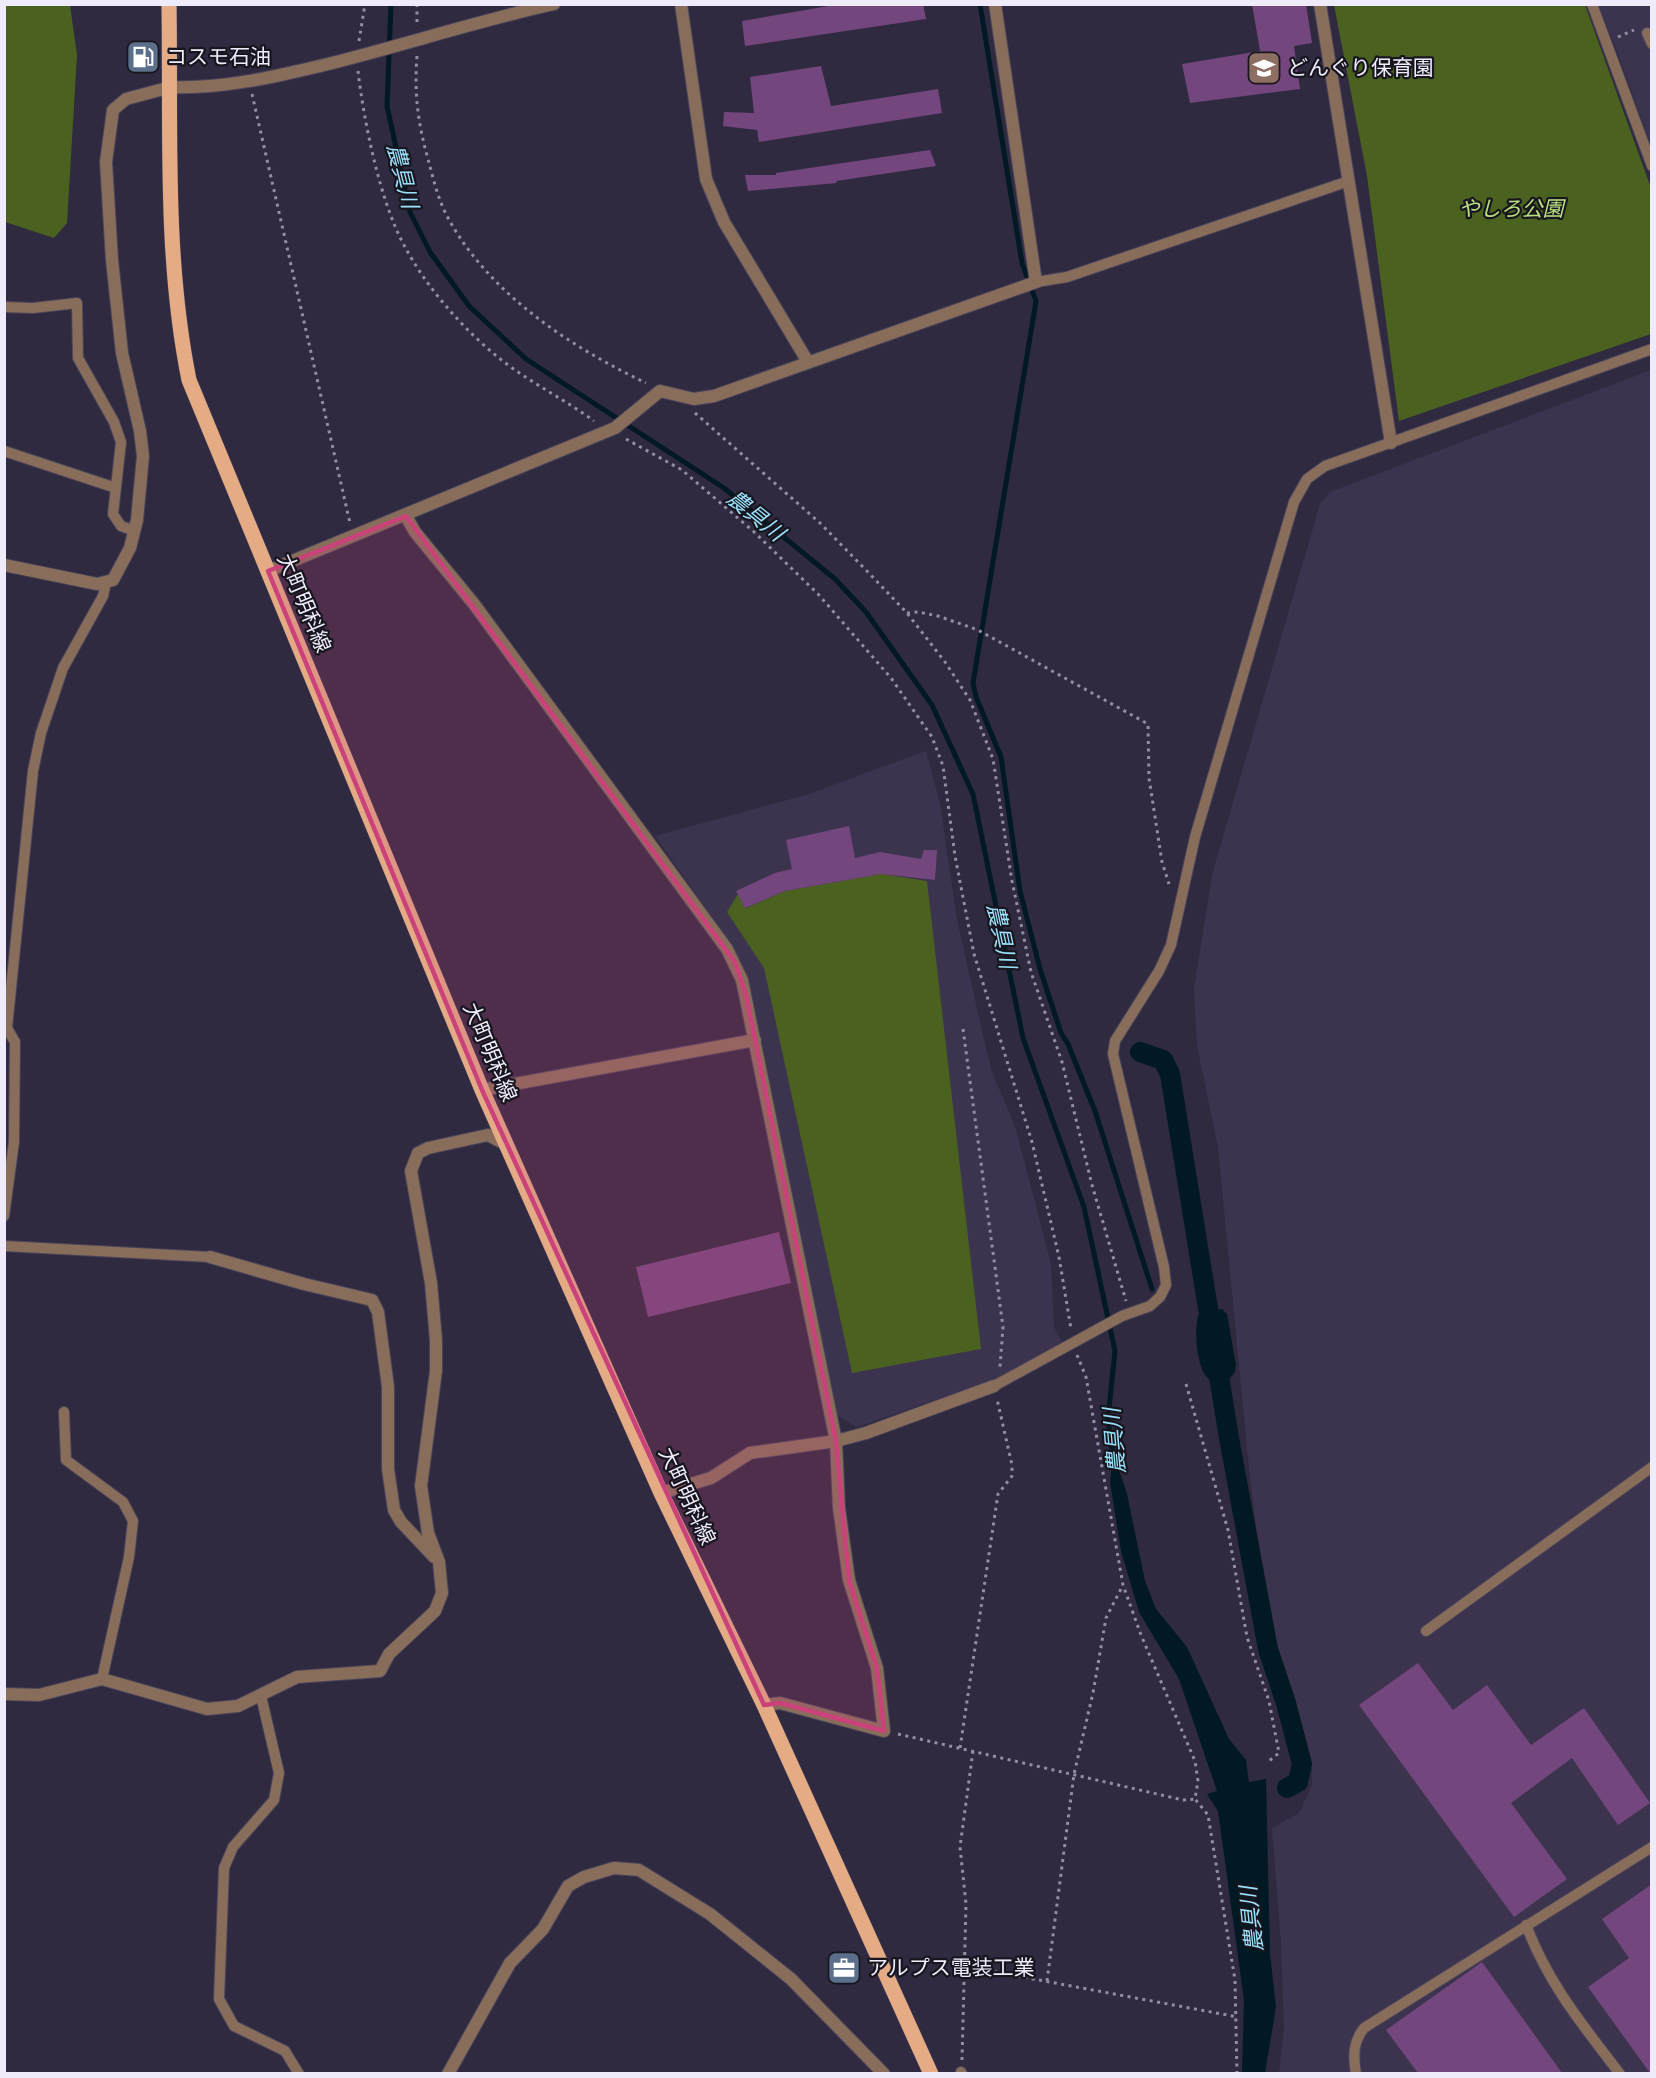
<svg xmlns="http://www.w3.org/2000/svg" width="1656" height="2078" font-family="Lora,'Noto Sans JP',serif">
	<rect width="100%" height="100%" fill="#302a40"/>
	<path fill="#3c344f" d="M1599,5H1651V145L1617,51Z
		M1651,370V2073H1279L1284,2029L1281,1943L1272,1828L1299,1813L1312,1785V1771L1269,1634L1249,1468L1218,1147L1197,1046L1194,988L1213,871L1320,504L1330,492Z
		M926,751L940,803L957,920L985,1044L992,1072L1015,1126L1051,1264L1054,1327L1062,1343L1011,1372L979,1385L857,1427L837,1415L753,999L744,969L733,946L655,836L806,795Z"/>
	<path fill="#4a6120" d="M5,4L70,5L77,55L67,223L54,238L5,222Z
		M1334,5H1585L1651,188V334L1399,421L1367,176Z
		M881,874L927,881L981,1349L852,1373L764,968L727,912L738,894L746,908L785,891Z"/>
	<path fill="#001922" d="M1222,1309L1227,1314L1236,1365L1235,1372L1222,1388C1214,1383 1205,1378 1202,1369C1196,1354 1194,1327 1199,1313Z
		M1113,1452L1127,1494L1145,1581L1156,1609L1187,1647L1229,1739L1246,1760L1249,1782L1266,1779L1270,1954L1276,2007L1265,2073H1242L1244,2000L1218,1811L1207,1794L1217,1791L1179,1679L1139,1612L1121,1551L1110,1482Z"/>
	<g fill="none" stroke-linecap="round" stroke-linejoin="round">
		<path stroke="#001922" stroke-width="5" d="M391,4L387,106L410,212L430,252L469,306L526,359L724,488L835,579L866,612L932,705L973,794L1023,1038L1084,1207L1115,1351L1108,1418L1113,1457
			M980,4L1022,263L1036,301L973,683L976,697L1001,757L1020,891L1040,969L1061,1033L1068,1044L1095,1111L1152,1289"/>
		<path stroke="#001922" stroke-width="20" d="M1140,1052L1163,1060L1170,1074L1229,1438L1268,1649L1286,1703L1302,1764L1298,1782L1287,1788"/>
	</g>
	<path fill="#73477d" d="M840,4H923L926,19L745,46L742,21Z
		M1252,4H1306L1312,43L1294,46L1300,89L1190,103L1182,64L1260,51Z
		M821,66L831,106L938,89L942,113L759,142L757,130L723,126L724,112L754,113L750,77Z
		M930,150L936,166L836,181L837,183L748,191L745,175H776V173Z
		M849,826L855,858L880,852L921,859L924,850H937L935,880L881,874L785,891L745,908L736,891L775,873L792,869L786,840Z
		M779,1232L791,1283L648,1317L636,1267Z
		M1418,1663L1453,1710L1487,1685L1531,1745L1584,1708L1650,1803L1618,1825L1572,1758L1511,1803L1567,1879L1514,1917L1359,1705Z
		M1652,1884V2073H1650L1588,1987L1629,1958L1602,1919Z
		M1482,1962L1562,2073H1418L1386,2030Z"/>
	<g fill="none" stroke-linecap="round" stroke-linejoin="round">
		<g stroke="#4b455a" stroke-width="12">
			<path id="service" d="M1592,4L1652,166
				M1647,33L1652,44
				M1036,282L1067,277L1349,181
				M4,307L33,308L77,303L78,358L114,422L121,442L113,514L121,526L135,531
				M4,451L116,488
				M4,1216L14,1142L15,1042L7,1028L33,771L41,733L63,668L103,596L106,583
				M4,1246L210,1257
				M994,1386L1122,1316L1150,1306L1160,1297L1166,1285L1164,1267L1113,1054L1115,1041L1159,971L1171,945L1195,837L1294,502L1307,479L1325,466L1652,349
				M64,1412L66,1460L123,1502L133,1521L129,1557L102,1679
				M1426,1631L1652,1467
				M261,1696L279,1773L274,1800L233,1847L224,1868L219,1999L234,2026L285,2051L299,2074
				M1526,1925C1549,1985 1582,2024 1620,2074
				M961,2072L962,2074
				M1356,2074C1353,2055 1353,2042 1364,2028L1652,1847"/>
		</g>
		<g stroke="#4b455a" stroke-width="14">
			<path id="minor" d="M681,4L706,179L724,222L808,362
				M1320,4L1391,443
				M406,516L415,532L474,604L727,949L742,980L836,1441L839,1508L849,1580L877,1668L884,1731L780,1703L764,1705
				M4,565L97,584L113,580L130,548L137,520L143,456L140,431L122,353L112,260L106,162L113,110L126,99L171,87
				M268,571L615,428L660,391L694,399L714,396L1036,282L995,4
				M482,1090L755,1040
				M210,1257L304,1284L372,1300L378,1312L388,1387V1469L394,1510L401,1522L434,1557
				M661,1493L711,1478L750,1453L836,1441L866,1433L994,1386
				M4,1694L39,1695L102,1679L207,1709L238,1706L297,1677L380,1671L389,1654L435,1611L442,1593L439,1562L428,1533L421,1486L436,1371V1340L431,1283L411,1171L418,1153L428,1148L488,1135L507,1145
				M448,2074L510,1963L543,1929L568,1886L584,1877L614,1868L639,1870L710,1914L791,1979L884,2074"/>
		</g>
		<g stroke="#4b455a" stroke-width="14">
			<path id="tertiary" d="M171,87C223,89 273,77 324,65C401,46 477,21 554,4"/>
		</g>
		<g stroke="#4b455a" stroke-width="16">
			<path id="primary" d="M169,4C171,130 164,256 189,380L482,1090L661,1493L764,1705L931,2074"/>
		</g>
		<path stroke="#938ea1" stroke-width="3" stroke-dasharray="3 4.5" stroke-linecap="butt" d="M417,4V26
			M1618,37L1634,30
			M359,41L365,4
			M417,56C414,93 418,124 428,159C433,178 438,199 447,216C488,293 569,346 646,383
			M358,71C364,122 380,202 405,247C427,288 463,329 499,358C529,382 564,399 594,421
			M252,94L350,523
			M695,413L820,523L866,570L907,613L945,662L970,700L993,759L1012,881L1031,972L1062,1062L1092,1185L1126,1301
			M626,439L682,470L753,531L818,594L891,678L932,737L943,766L955,856L974,954L1032,1142L1059,1257L1071,1329
			M907,613L918,612L938,616L978,630L1148,724L1149,778L1162,862L1169,884
			M963,1029L1003,1327L1000,1367
			M1077,1355L1086,1377L1123,1585L1141,1635L1195,1761L1198,1781L1195,1799L1208,1815L1235,1980L1237,2074
			M1186,1384L1228,1530L1247,1637L1269,1701L1279,1753L1269,1761
			M898,1734L1183,1800L1195,1799
			M960,1748L998,1494L1012,1476V1465L997,1399
			M965,1970H985L1238,2017
			M1047,1981L1074,1774L1093,1693L1106,1618L1123,1585
			M962,2060L966,1904L960,1847L973,1751"/>
		<use href="#service" stroke="#896d5b" stroke-width="10"/>
		<use href="#minor" stroke="#896d5b" stroke-width="12"/>
		<use href="#tertiary" stroke="#896d5b" stroke-width="12"/>
		<use href="#primary" stroke="#e4ab85" stroke-width="15"/>
	</g>
	<path fill="#cb427b" fill-opacity="0.2" stroke="#cb427b" stroke-width="4.5" stroke-linejoin="round" d="M406,516L735,962L746,995L836,1441L849,1580L877,1668L884,1731L780,1703L764,1705L482,1090L268,571Z"/>
	<defs>
		<g id="fuel-square" transform="scale(1.725)"><rect x="-9" y="-9" width="18" height="18" rx="4" fill="#5c6f8a" stroke="#17151e"/><path d="M-5.5-6h7V0h2V4h1.3V-2.5L3-4.5l.8-.8L6-3V5H2.5V1h-1V6h-7ZM-4.2-4.7v3.2H.2V-4.7Z" fill="#fff"/></g>
		<g id="school-square" transform="scale(1.725)"><rect x="-9" y="-9" width="18" height="18" rx="4" fill="#8d6e63" stroke="#17151e"/><path d="M0-5L7-2L0 1L-7-2ZM-4 1L0 2.5L4 1V4Q0 6-4 4Z" fill="#fff"/></g>
		<g id="office-square" transform="scale(1.725)"><rect x="-9" y="-9" width="18" height="18" rx="4" fill="#5c6f8a" stroke="#17151e"/><path d="M-6-3h4V-5.5h4V-3h4V5H-6ZM-1-4.5V-3h2v-1.5ZM-6 0V1H6V0Z" fill="#fff"/></g>
	</defs>
	<g fill-rule="evenodd">
		<use href="#fuel-square" x="143" y="57"/>
		<use href="#school-square" x="1264" y="68"/>
		<use href="#office-square" x="844" y="1968"/>
	</g>
	<g text-anchor="middle" stroke-width="4.5" stroke-linejoin="round" paint-order="stroke">
		<g font-size="21" fill="#efebfa" stroke="#17151e" text-anchor="start">
			<text x="166" y="64">コスモ石油</text>
			<text x="1287" y="75">どんぐり保育園</text>
			<text x="867" y="1975">アルプス電装工業</text>
		</g>
		<g font-size="21" font-style="italic" fill="#bae080" stroke="#17151e">
			<text x="1511" y="216">やしろ公園</text>
		</g>
		<g font-size="21" fill="#efebfa" stroke="#17151e">
			<text transform="translate(304 603) rotate(67)" y="7">大町明科線</text>
			<text transform="translate(490 1052) rotate(67)" y="7">大町明科線</text>
			<text transform="translate(687 1496) rotate(65)" y="7">大町明科線</text>
		</g>
		<g font-size="22" font-style="italic" fill="#9ae0f9" stroke="#17151e">
			<text transform="translate(403 176) rotate(76)" y="8">農具川</text>
			<text transform="translate(756 515) rotate(39)" y="8">農具川</text>
			<text transform="translate(1002 936) rotate(78)" y="8">農具川</text>
			<text transform="translate(1114 1441) rotate(-95)" y="8">農具川</text>
			<text transform="translate(1251 1919) rotate(-96)" y="8">農具川</text>
		</g>
	</g>
	<rect width="1656" height="2078" fill="none" stroke="#efebfa" stroke-width="12"/>
</svg>
